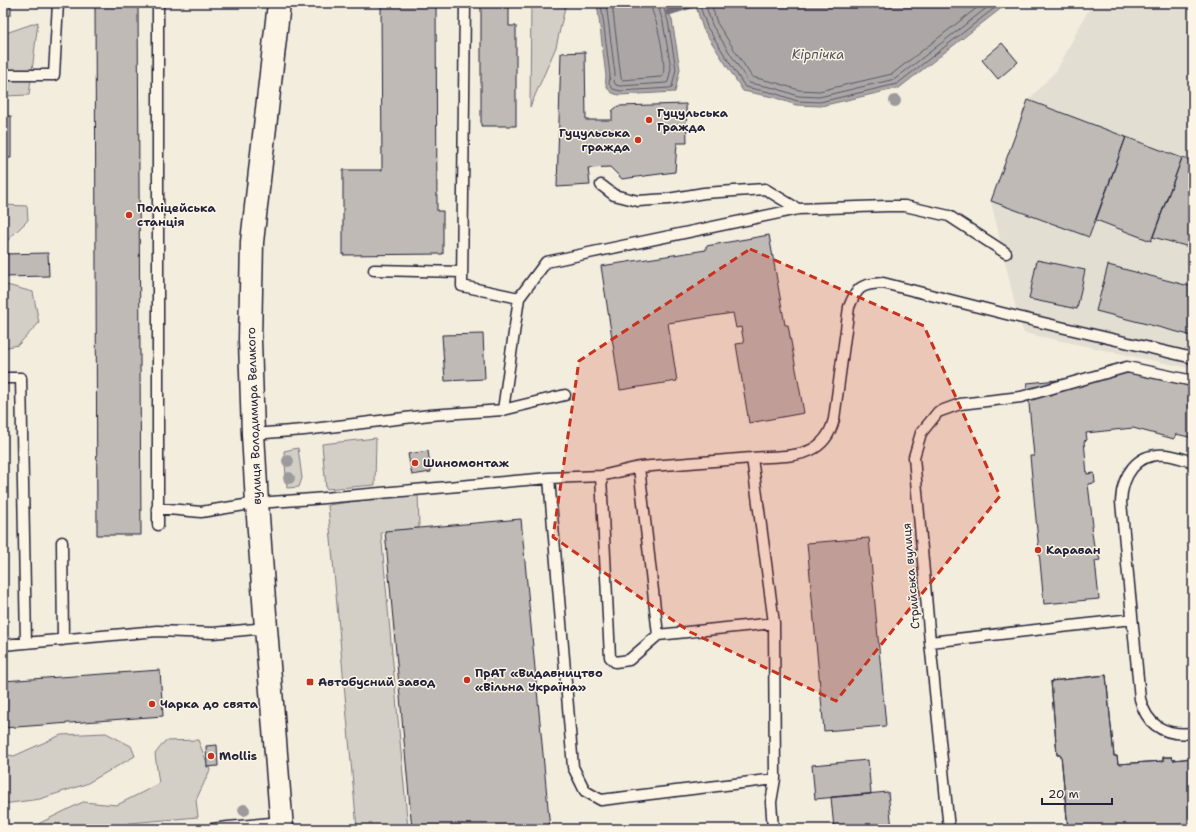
<svg xmlns="http://www.w3.org/2000/svg" width="1196" height="832" font-family="'Shantell Sans',sans-serif">
	<rect width="100%" height="100%" fill="#f3edde"/>
	<filter id="ink" filterUnits="userSpaceOnUse"><feTurbulence type="fractalNoise" baseFrequency=".025" numOctaves="2"/><feDisplacementMap in="SourceGraphic" scale="8" xChannelSelector="R" yChannelSelector="G"/><feConvolveMatrix kernelMatrix="1 2 1 2 8 2 1 2 1" color-interpolation-filters="sRGB"/></filter>
	<g filter="url(#ink)">
		<path fill="#e3ded2" d="M1092,3H1193V369L1024,333L1018,317L991,201L1028,100L1057,70Z"/>
		<path fill="#d4cfc6" stroke="#7b7880" d="M531,3H566L556,47L530,107Z
			M38,22L29,95L3,96V34Z
			M3,205L27,206L28,220L3,245Z
			M3,284L33,292L39,323L18,345L3,348Z
			M376,438L375,485L326,489L322,444Z
			M298,448L302,478L299,487L287,488L284,451Z
			M418,493L419,528L381,532L408,829H357L328,505Z
			M106,733L131,746L135,756L86,784L40,799L3,804V754L14,756L61,735Z
			M198,740L210,770L196,800L198,817L130,823L116,829H34L40,823L83,802L117,805L159,784L155,754L165,741Z"/>
		<path fill="#aca7a6" stroke="#75727b" d="M597,3H665L672,20L680,69L675,92L620,95C609,94 604,87 606,76Z
			M695,3H1008L899,88L821,106L796,105L773,97L743,91L703,29Z"/>
		<g fill="none" stroke-linecap="round" stroke-linejoin="round">
			<path stroke="#595766" stroke-width="1" d="M601,3L610,75L609,84L613,89L620,91L670,88L672,87L676,69L668,21L662,3
				M606,3L615,74L614,82L616,85L620,86L666,83L668,82L671,68L663,22L657,3
				M612,3L621,78L622,80L661,77L663,76C666,63 660,38 657,25C655,17 651,11 651,3
				M699,3L707,27L745,87L774,93L797,101L820,102L897,84L1001,3
				M705,3L712,25L749,83L775,88L798,96L819,97L895,79L993,3
				M711,3L717,23L752,77L777,83L799,90L819,91L892,74L983,3"/>
			<path stroke="#75727b" stroke-width="7" d="M669,12L695,4"/>
		</g>
		<path fill="#bfbab6" stroke="#22223b" d="M3,3H11V15H3Z
			M95,3H138L141,535H97Z
			M381,3H436L437,211H443V254L343,255V170H382Z
			M481,3H509V26H516V126H481Z
			M1002,43L1018,62L998,79L982,60Z
			M585,52L586,120H612V111L618,106L686,104L687,143H677L675,172L622,179L610,167L588,168L590,185L557,187L561,53Z
			M1028,100L1126,137L1089,237L991,201Z
			M3,116H11V158H3Z
			M1126,137L1182,158L1151,241L1096,220Z
			M1182,158L1193,161V248L1153,237Z
			M769,235L785,325H788L804,413L749,423L736,344L744,343L741,327L736,328L733,313L668,323L677,381L620,390L601,266L706,250V246Z
			M48,253L49,276L3,277V254Z
			M1037,260L1085,270L1077,309L1029,299Z
			M1108,265L1193,287V336L1096,311Z
			M483,334L485,379L445,381L442,335Z
			M1139,372L1189,386L1191,380L1193,381V438L1176,434L1174,439L1133,428L1086,433L1087,440L1084,441L1087,474L1094,473L1095,483L1088,484L1093,526H1091L1095,553H1098L1100,560L1095,561L1099,599L1044,604L1030,456H1034L1027,383Z
			M428,451L431,472L412,475L408,454Z
			M521,519L550,829H412L385,531Z
			M869,538L886,726L824,731L807,543Z
			M160,670L163,716L3,728V681Z
			M1106,675L1114,756H1117L1118,764L1163,761V757H1172L1173,760L1193,758V827L1174,829H1068L1061,755H1057L1051,681Z
			M1106,675L1114,756H1117L1118,764L1163,761V757H1172L1173,760L1193,758V827L1174,829H1068L1061,755H1057L1051,681Z
			M217,745L218,766L207,767L206,746Z
			M868,760L871,794L815,799L812,765Z
			M888,792L892,829H834L831,797Z"/>
		<g fill="none" stroke-linecap="round" stroke-linejoin="round">
			<g stroke="#22223b" stroke-width="13">
				<path id="service" d="M465,3L462,286L519,298
					M3,75H54L58,3
					M601,185L614,195L638,201L668,199L704,193L765,189L798,209
					M374,270L462,272
					M3,378H21L26,643
					M503,410L565,395
					M253,434L304,430L430,415L503,410L519,298L546,262L798,209L887,206H905L949,216L1006,253
					M752,458C787,455 824,461 834,419L849,307C857,287 861,284 883,283L1018,317L1193,358
					M1193,462C1184,459 1175,456 1166,455C1136,452 1122,476 1121,502L1140,699C1147,726 1165,736 1193,733
					M639,467L658,635
					M549,478L573,767L585,791L601,800L775,779L771,802L773,829
					M157,508L201,512L257,503L313,499L549,478L601,476L639,467L752,458L774,623L658,635L629,660L615,662L610,657L601,476
					M158,525V3
					M62,542L63,640
					M774,623L775,779
					M930,642L1132,619
					M3,645L157,631L213,633L266,628
					M212,829L228,827L282,822
					M949,829L930,642L914,457L921,433L938,412L960,404L1021,397L1127,367L1193,381"/>
			</g>
			<g stroke="#22223b" stroke-width="25">
				<path id="secondary" d="M279,3L252,242L250,340L253,434L257,503L266,628L282,829"/>
			</g>
			<use href="#service" stroke="#fcf5e5" stroke-width="10"/>
			<use href="#secondary" stroke="#fcf5e5" stroke-width="22"/>
		</g>
		<g fill="#9d9a9b">
			<circle cx="895" cy="101" r="6"/>
			<circle cx="288" cy="461" r="6"/>
			<circle cx="289" cy="478" r="6"/>
			<circle cx="244" cy="810" r="6"/>
		</g>
	</g>
	<path fill="#c8321e" fill-opacity="0.2" stroke="#c8321e" stroke-width="3" stroke-dasharray="8 5" stroke-linejoin="round" d="M750,249L924,326L1000,496L836,701L690,632L553,537L579,361Z"/>
	<g fill="#c8321e" stroke="#fcf5e5" stroke-width="1.5">
		<circle cx="649" cy="120" r="4"/>
		<circle cx="638" cy="140" r="4"/>
		<circle cx="129" cy="215" r="4"/>
		<circle cx="415" cy="463" r="4"/>
		<circle cx="1038" cy="550" r="4"/>
		<circle cx="467" cy="680" r="4"/>
		<rect x="306" y="678" width="8" height="8" rx="2"/>
		<circle cx="152" cy="704" r="4"/>
		<circle cx="211" cy="756" r="4"/>
	</g>
	<g text-anchor="middle" stroke-width="3" stroke-linejoin="round" paint-order="stroke">
		<g font-size="12" font-weight="bold" fill="#22223b" stroke="#fcf5e5" text-anchor="start">
			<text x="657" y="117">Гуцульська<tspan x="657" dy="14">Гражда</tspan></text>
			<text x="630" y="137" text-anchor="end">Гуцульська<tspan x="630" dy="14">гражда</tspan></text>
			<text x="137" y="212">Поліцейська<tspan x="137" dy="14">станція</tspan></text>
			<text x="423" y="467">Шиномонтаж</text>
			<text x="1046" y="554">Караван</text>
			<text x="475" y="677">ПрАТ «Видавництво<tspan x="475" dy="14">«Вільна Україна»</tspan></text>
			<text x="318" y="686">Автобусний завод</text>
			<text x="160" y="708">Чарка до свята</text>
			<text x="219" y="760">Mollis</text>
		</g>
		<g font-size="12" fill="#22223b" stroke="#fcf5e5">
			<text transform="translate(254 416) rotate(-92)" y="4">вулиця Володимира Великого</text>
			<text transform="translate(911 576) rotate(-95)" y="4">Стрийська вулиця</text>
		</g>
		<g font-size="13" font-style="italic" fill="#525160" stroke="#fcf5e5">
			<text x="818" y="59">Кірпічка</text>
		</g>
	</g>
	<rect width="1196" height="832" fill="none" stroke="#fcf5e5" stroke-width="16"/>
	<rect x="8" y="8" width="1180" height="816" fill="none" stroke="#22223b" stroke-width="1.5" filter="url(#ink)"/>
	<path d="M1042 798v6h70v-6" fill="none" stroke="#22223b" stroke-width="2"/>
	<text x="1048" y="798" font-size="12" fill="#22223b" stroke="#fcf5e5" stroke-width="3" paint-order="stroke">20 m</text>
</svg>
